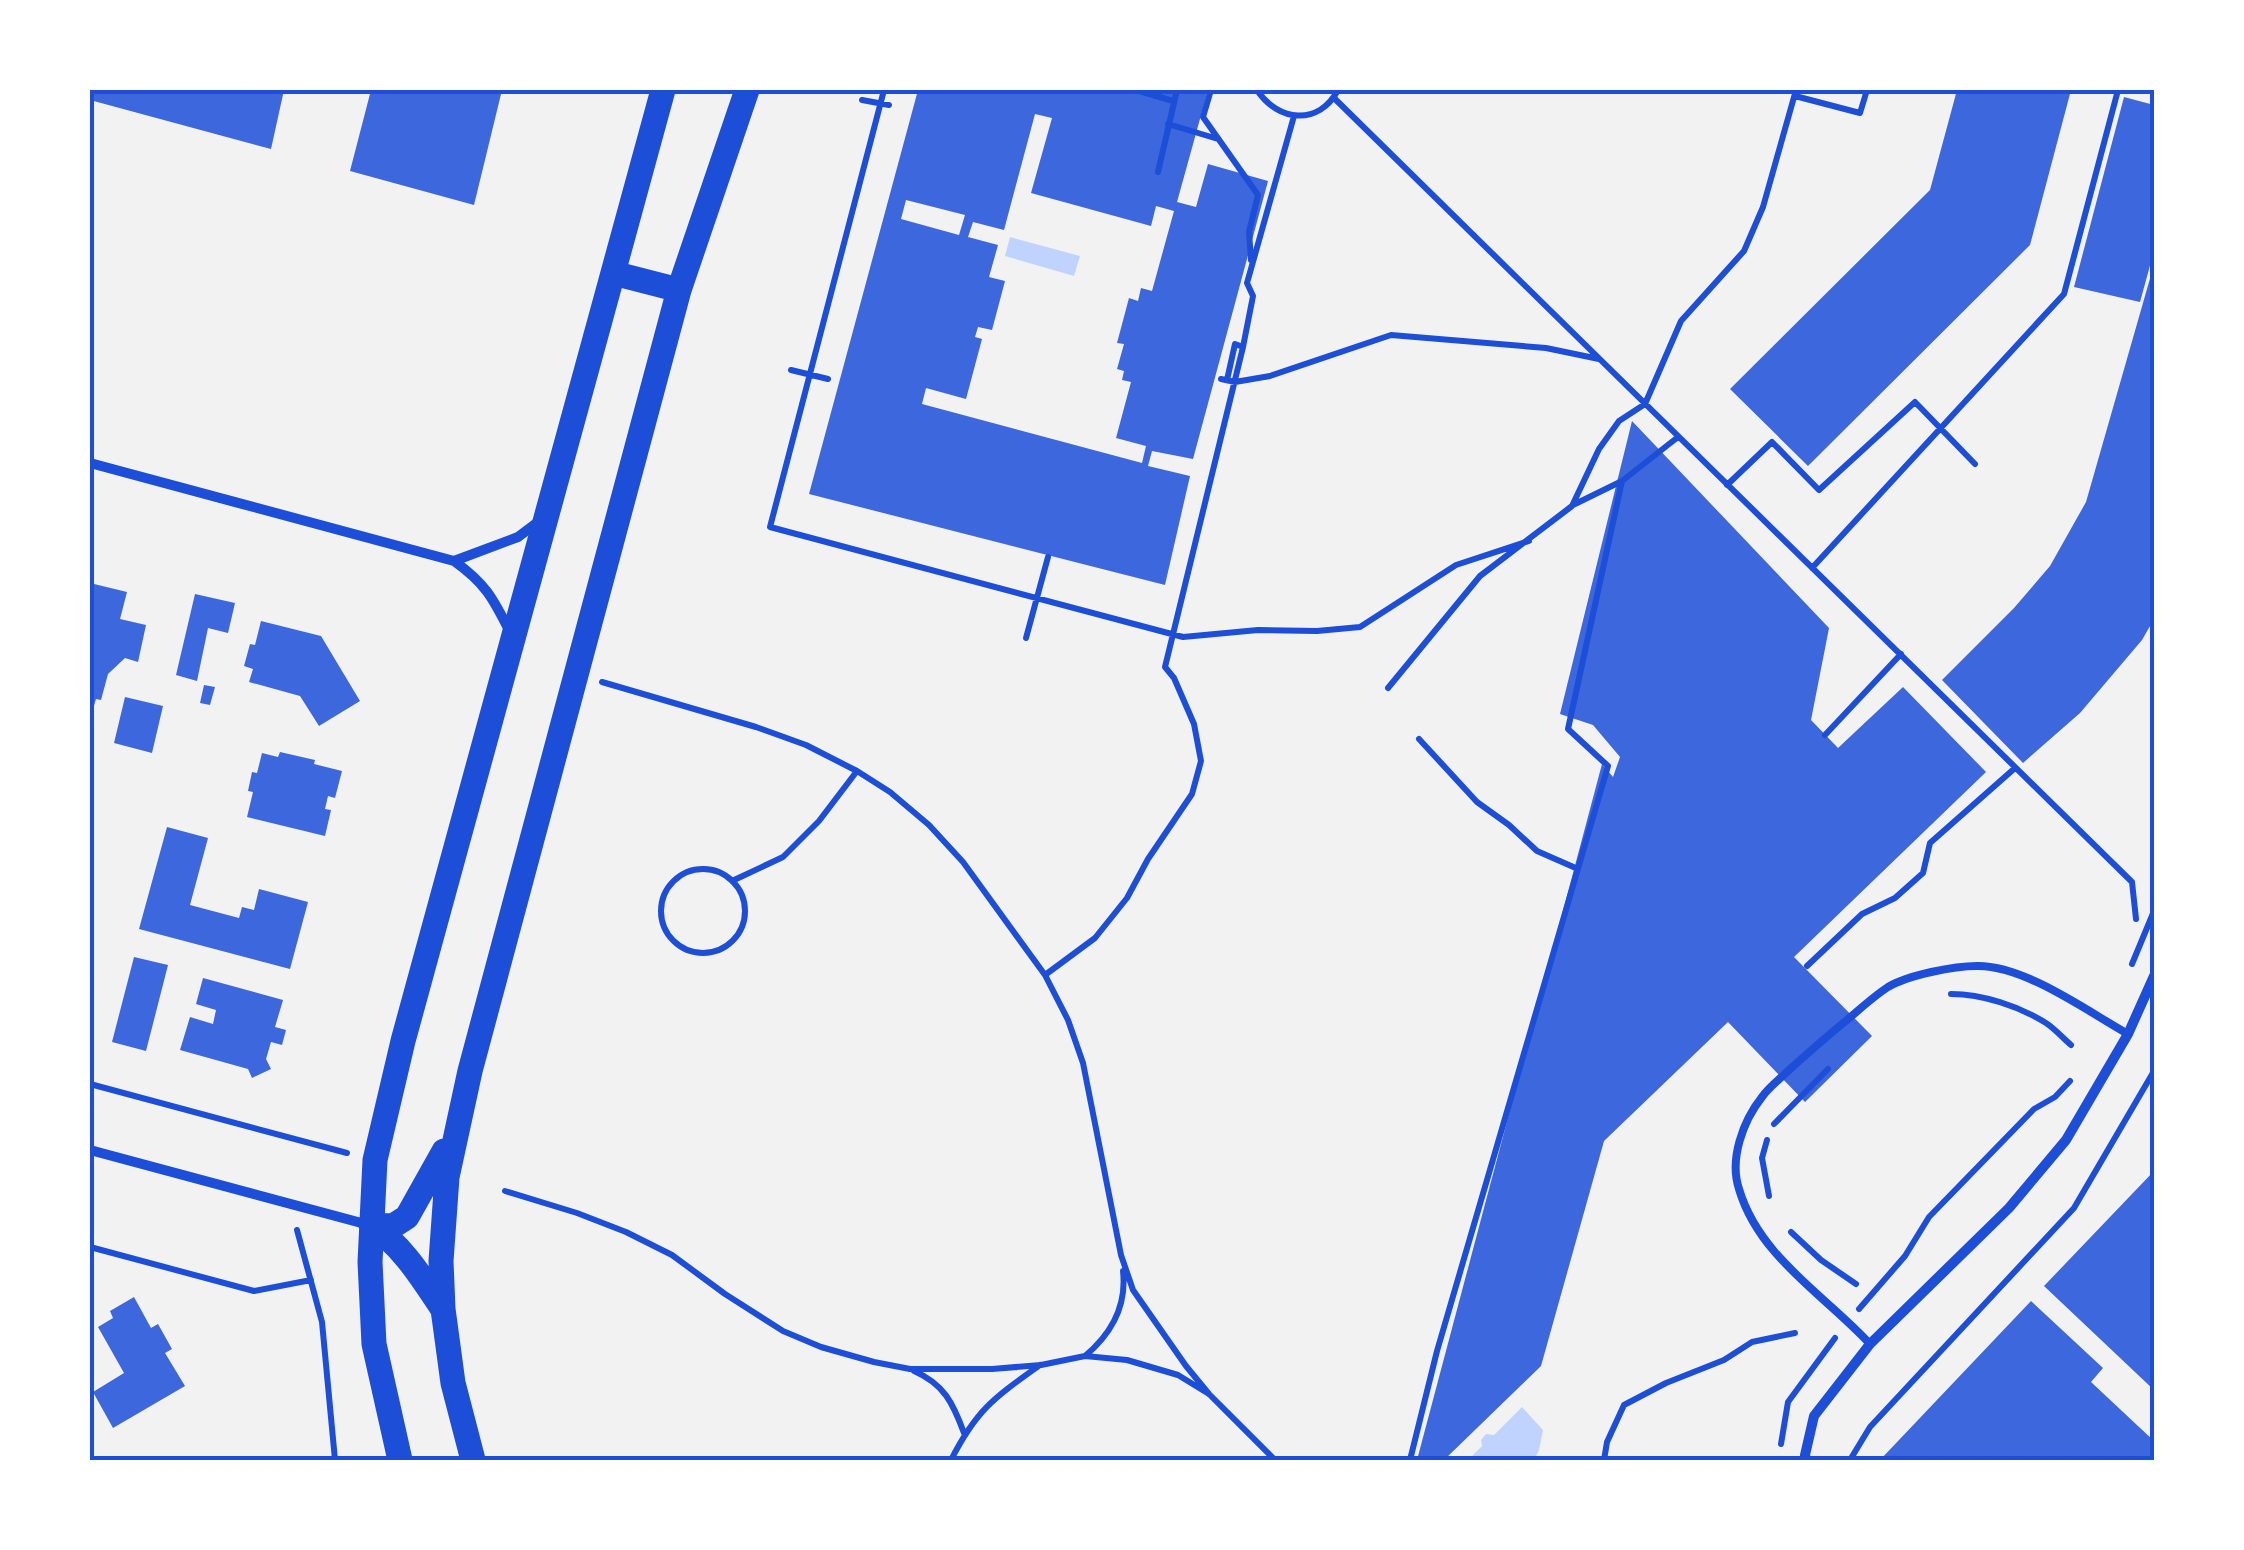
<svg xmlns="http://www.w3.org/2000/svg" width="2244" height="1550" font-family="Roboto,sans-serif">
	<rect width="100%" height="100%" fill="#f2f2f2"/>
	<path fill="#bfd3fe" d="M1010,237L1080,256L1074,276L1005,256Z
		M1522,1407L1543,1430L1539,1450L1534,1460H1468L1482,1446L1481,1440L1486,1434L1494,1435Z"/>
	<path fill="#3d67dc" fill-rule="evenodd" d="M90,90H284L271,149L90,100Z
		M371,90H502L474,205L350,171Z
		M918,90H1208L1177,202L1196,207L1208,164L1268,181L1193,459L1152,451L1148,466L1190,476L1165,585L809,494ZM1035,114L1052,118L1031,193L1151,226L1156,206L1174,211L1152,291L1141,288L1138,301L1129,298L1117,343L1124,344L1117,369L1124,371L1122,380L1131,382L1116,438L1146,446L1142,463L922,404L926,388L966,399L982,339L975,337L978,327L992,330L1005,281L989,277L998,245L968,237L973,222L1004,230ZM906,200L965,215L959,235L901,219Z
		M1957,90H2071L2030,245L1808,466L1730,389L1930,190Z
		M2124,97L2154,105V251L2140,302L2074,287Z
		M2153,268L2154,619L2142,640L2080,713L2023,763L1942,680L2014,608L2050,566L2086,502Z
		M1632,421L1829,628L1811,720L1838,748L1903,687L1986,772L1794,957L1872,1036L1805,1102L1728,1022L1604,1141L1541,1366L1444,1460H1417L1602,764L1613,777L1620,757L1593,725L1560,714Z
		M90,583L127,592L120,619L146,625L138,662L125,658L108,674L101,700L96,699L93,709L90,708Z
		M195,594L235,603L228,633L208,628L197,681L176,675Z
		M261,621L321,636L360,701L319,726L300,696L249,682L253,669L244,666L250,644L255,645Z
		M204,685L215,687L210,705L200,703Z
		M125,697L163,706L152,753L114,743Z
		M280,752L315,760L314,764L342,771L335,798L328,796L325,809L331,810L325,836L247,817L253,792L248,791L252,772L257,773L262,753L278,757Z
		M167,827L208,838L190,905L239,918L242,907L254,910L259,889L308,902L290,969L139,929Z
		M134,957L168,965L146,1051L112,1042Z
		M203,978L283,1000L275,1027L286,1030L282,1045L271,1042L266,1059L271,1069L252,1078L248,1069L180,1050L190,1017L213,1024L216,1010L196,1004Z
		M2154,1171V1390L2044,1286Z
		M134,1297L151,1328L158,1324L172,1349L165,1353L185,1386L113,1428L93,1392L124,1373L98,1327L113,1318L110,1311Z
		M2031,1301L2103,1368L2091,1382L2154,1441V1460H1880Z"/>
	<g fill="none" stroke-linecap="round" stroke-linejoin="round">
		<path stroke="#1d4ed8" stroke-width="6" d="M884,90L770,527L1183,637L1258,630L1317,631L1360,627L1456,565L1529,541
			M1136,90L1173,101
			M1211,90L1203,117L1258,195L1249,232L1251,260
			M1257,90C1278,122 1319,126 1338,90
			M1795,96L1860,113L1867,90
			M1334,98L2132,882L2136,919
			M862,100L889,105
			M1168,124L1218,139
			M1158,172L1177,90
			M791,370L828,379
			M1221,379L1235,382L1270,376L1391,335L1546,348L1599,359
			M1227,380L1235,344L1243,347
			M1727,485L1772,442L1819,490L1915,402L1975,464
			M1573,505L1622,481L1678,437
			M1812,568L2064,294L2118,90
			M1026,638L1048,557
			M602,682L756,727L806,745L857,771L890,792L929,825L963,862L1045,975L1068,1020L1083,1063L1121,1255L1133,1290L1186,1366L1209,1394
			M1388,688L1480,576L1572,506L1599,449L1619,421L1645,404L1681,321L1744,251L1763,207L1796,90
			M1825,735L1901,654
			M1419,739L1477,802L1509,825L1537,851L1578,869
			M661 911a42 42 0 1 1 84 0a42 42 0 1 1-84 0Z
			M732,881L783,857L819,821L857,771
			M2132,964L2154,911
			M1807,966L1862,914L1895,898L1923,873L1930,843L2015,768
			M1045,975L1095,938L1127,898L1148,859L1192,794L1201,761L1194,724L1174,678L1165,667L1243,347L1253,296L1247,283L1294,116
			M1951,994C1982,994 2019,1006 2046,1023C2055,1029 2063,1038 2071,1045
			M90,1084L347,1153
			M1774,1124L1828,1069
			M1767,1140L1762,1158L1769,1196
			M505,1191L577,1213L626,1232L672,1255L725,1294L783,1331L821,1347L874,1362L910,1369H992L1041,1365L1085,1356L1127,1360L1178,1375L1209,1394L1275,1460
			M297,1230L322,1322L335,1460
			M1791,1232L1821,1260L1856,1284
			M90,1247L254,1291L311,1280
			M1859,1309L1905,1256L1929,1217L2034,1109L2055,1097L2070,1081
			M1085,1356C1111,1334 1127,1306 1123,1271
			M914,1371C944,1384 953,1403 964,1433
			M1781,1444L1788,1402L1835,1338
			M951,1460C977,1409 994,1398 1040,1365
			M1410,1460L1437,1351L1608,766L1568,729L1622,481
			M1604,1460L1607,1442L1624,1405L1666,1383L1724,1360L1752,1342L1795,1333
			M1850,1460L1870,1427L2074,1208L2154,1071"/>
		<path stroke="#1d4ed8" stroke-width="8" d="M1870,1344C1825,1295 1759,1257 1739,1189C1729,1159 1743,1121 1762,1097C1769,1087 1780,1079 1789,1070C1808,1053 1827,1036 1847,1020C1860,1009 1874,996 1888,987C1908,975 1954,966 1977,966C2024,965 2087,1011 2128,1034"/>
		<path stroke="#1d4ed8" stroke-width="10" d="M90,463L454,561C485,583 493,598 510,632
			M454,561L518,537L538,522
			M90,1150L369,1225
			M1806,1460L1805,1455L1814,1416L1870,1344L2009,1208L2066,1140L2128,1034L2154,976"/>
		<path stroke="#1d4ed8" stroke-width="25" d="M613,273L679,290
			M371,1225L393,1226L407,1217L444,1151
			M371,1225C402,1245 422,1278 442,1308
			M400,1460L374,1344L370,1262L375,1160L403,1041L663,90
			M473,1460L453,1383L443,1309L441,1261L447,1177L470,1071L679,290L747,90"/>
	</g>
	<rect width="2244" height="1550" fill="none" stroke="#ffffff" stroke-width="185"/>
	<rect x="92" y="92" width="2060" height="1366" fill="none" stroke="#1d4ed8" stroke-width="4"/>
</svg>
